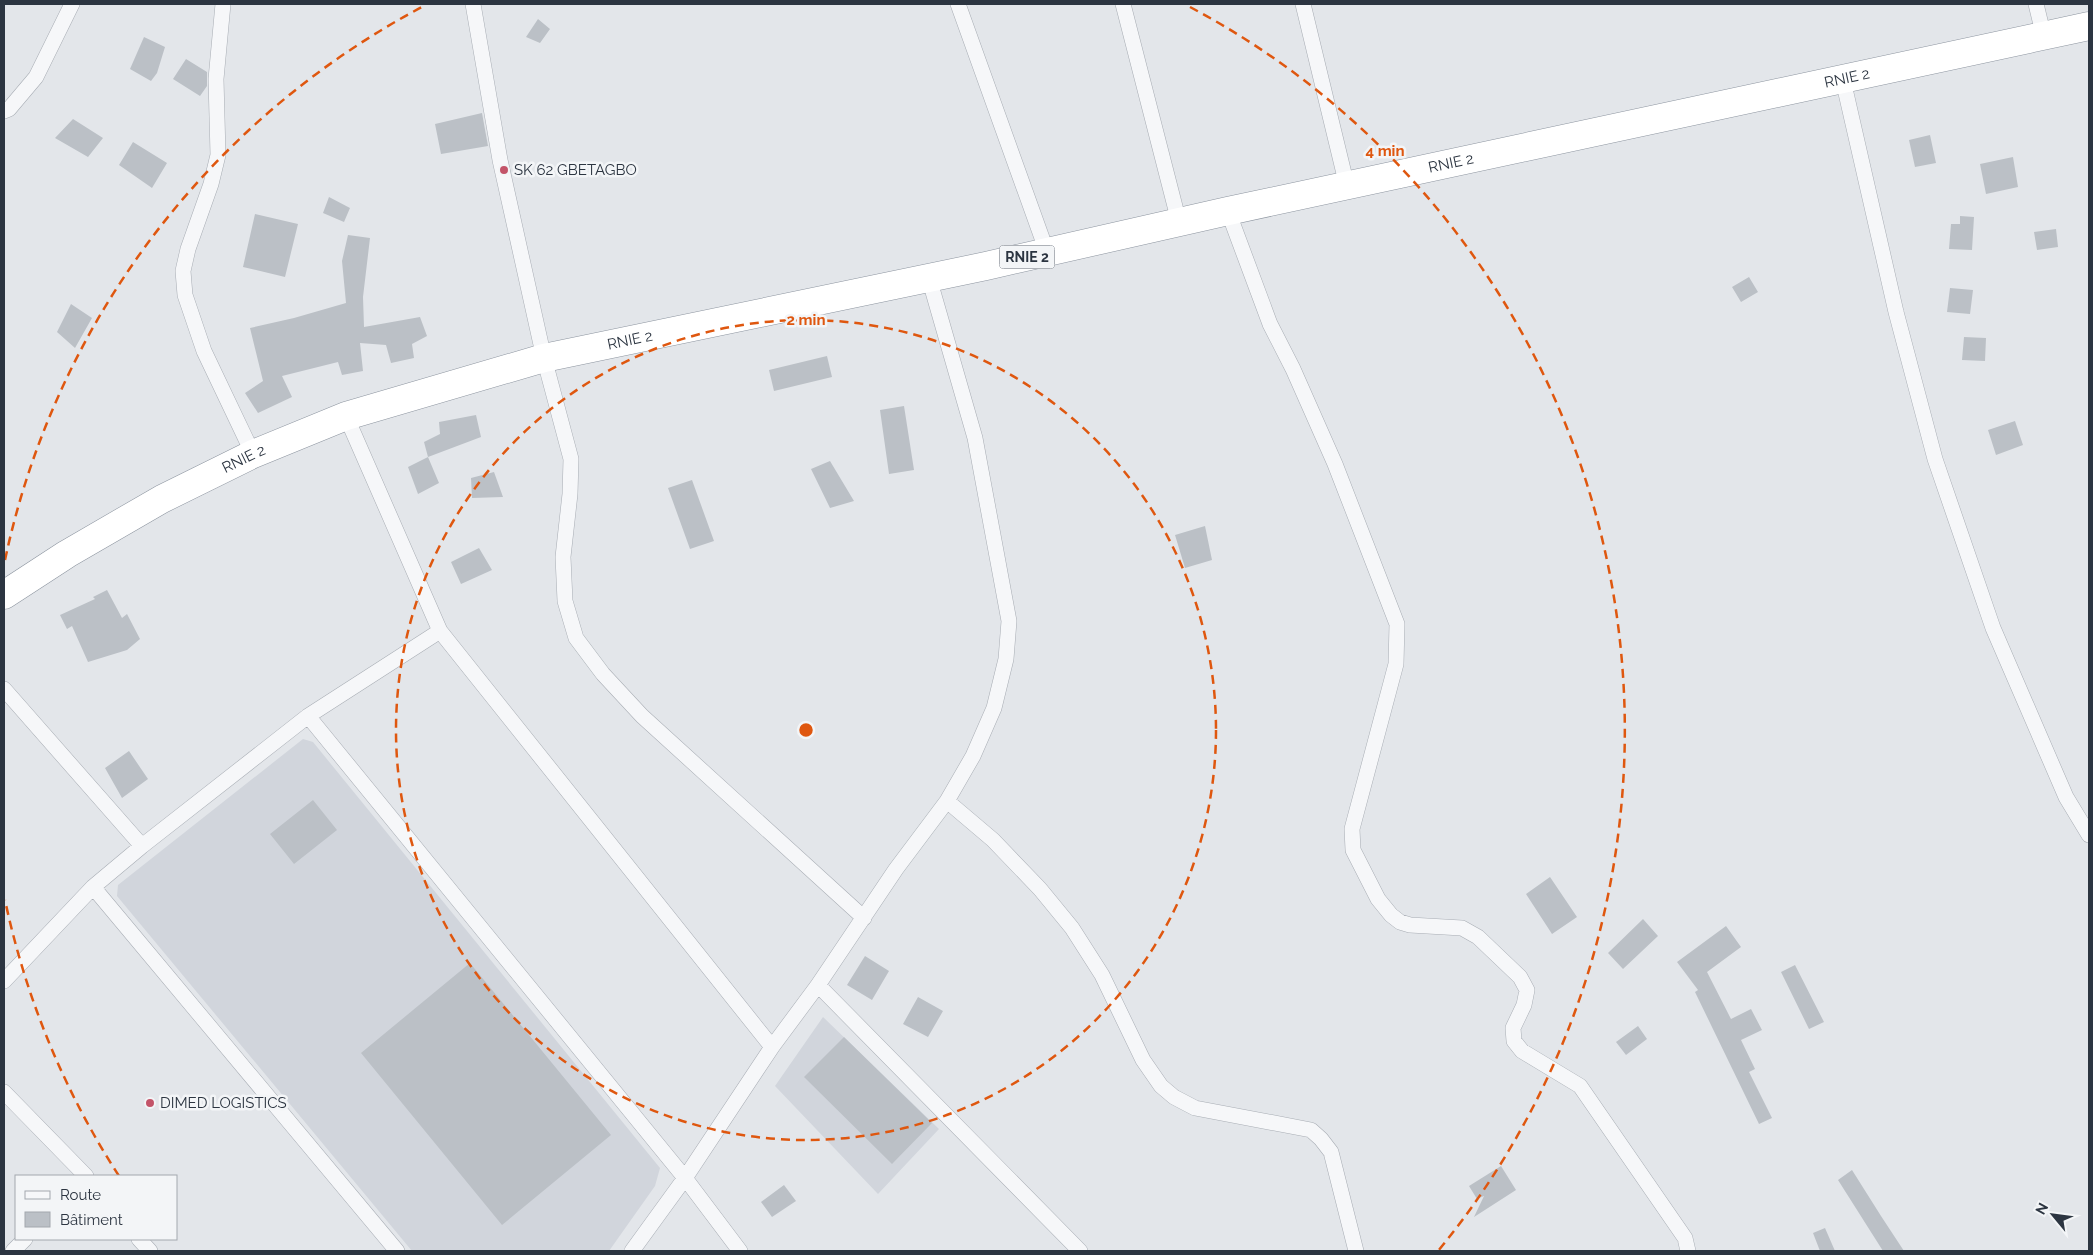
<svg xmlns="http://www.w3.org/2000/svg" width="2093" height="1255" font-family="Raleway,sans-serif">
	<rect width="100%" height="100%" fill="#e3e6ea"/>
	<path fill="#d1d5dc" d="M303,739L313,742L660,1168L655,1186L609,1251H412L117,896L118,885Z
		M823,1017L939,1129L878,1194L775,1086Z"/>
	<path fill="#bbc0c6" d="M538,19L550,29L540,43L526,37Z
		M144,37L165,47L157,73L151,81L130,69Z
		M186,59L207,72V86L200,96L173,79Z
		M482,113L488,146L441,154L435,124Z
		M73,119L103,138L88,157L55,138Z
		M1930,135L1936,163L1915,167L1909,140Z
		M133,142L167,163L152,188L119,165Z
		M2013,157L2018,187L1986,194L1980,164Z
		M329,197L350,208L344,222L323,213Z
		M255,214L298,224L285,277L243,267Z
		M1960,216L1974,217L1972,250L1949,249L1951,224H1960Z
		M2056,229L2058,247L2037,250L2034,232Z
		M348,235L370,238L363,297L364,327L420,317L427,336L412,344L414,358L391,363L386,345L360,343L363,371L342,375L338,362L282,376L292,397L258,413L245,393L263,381L250,328L294,318L346,303L342,261Z
		M1749,277L1758,292L1741,302L1732,287Z
		M1950,288L1973,290L1970,314L1947,312Z
		M71,304L92,318L75,348L57,332Z
		M1964,337L1986,338L1985,361L1962,360Z
		M827,356L832,377L774,391L769,370Z
		M904,406L914,470L889,474L880,410Z
		M476,415L481,437L428,457L424,442L440,434L439,422Z
		M2015,421L2023,445L1996,455L1988,430Z
		M428,457L439,483L418,494L408,467Z
		M830,461L854,501L830,508L811,469Z
		M494,472L503,497L472,498L471,478Z
		M692,480L714,541L690,549L668,488Z
		M1205,526L1212,560L1185,568L1175,535Z
		M479,548L492,570L461,584L451,562Z
		M107,590L122,618L127,614L140,639L127,650L88,662L72,626L67,629L60,615L95,599L93,597Z
		M129,751L148,779L122,798L105,768Z
		M313,800L337,830L294,864L270,834Z
		M1550,877L1577,917L1552,934L1526,894Z
		M1643,919L1658,936L1623,969L1608,953Z
		M1726,926L1741,947L1707,972L1731,1019L1751,1009L1762,1030L1741,1040L1755,1069L1749,1072L1772,1118L1759,1124L1695,992L1698,990L1677,962Z
		M865,956L889,971L872,1000L847,985Z
		M470,963L611,1135L502,1225L361,1053Z
		M1795,965L1824,1022L1809,1029L1781,972Z
		M918,997L943,1011L928,1037L903,1024Z
		M1638,1026L1647,1039L1626,1055L1616,1042Z
		M844,1037L932,1123L892,1164L804,1077Z
		M1501,1166L1516,1190L1474,1217L1484,1196L1477,1199L1469,1186Z
		M1852,1170L1881,1216L1904,1251H1883L1838,1180Z
		M784,1185L796,1201L772,1217L761,1202Z
		M1825,1228L1835,1251H1820L1813,1233Z"/>
	<g fill="none" stroke-linecap="round" stroke-linejoin="round">
		<g stroke="#a8adb4" stroke-width="16">
			<path id="street" d="M223,4L216,79L218,155L211,184L188,249L183,271L185,295L204,351L253,454
				M473,4L500,160L544,358L571,459L570,494L563,557L565,601L576,638L603,674L642,716L864,918
				M958,4L1047,252
				M1123,4L1179,222
				M1303,4L1347,186
				M2036,4L2044,37
				M1843,80L1896,312L1935,459L1993,628L2066,797L2089,835
				M4,111L9,109L36,77L72,4
				M1228,211L1270,324L1293,369L1335,464L1397,624L1396,664L1352,829L1353,850L1378,899L1391,915L1400,922L1410,925L1462,928L1478,937L1520,977L1527,990L1524,1005L1513,1028L1514,1041L1522,1051L1580,1086L1685,1238L1688,1251
				M346,416L440,631L772,1047
				M4,689L142,846
				M308,716L685,1178L740,1251
				M947,801L993,840L1040,889L1072,928L1102,975L1143,1060L1161,1086L1174,1097L1195,1108L1311,1130L1321,1139L1331,1152L1356,1251
				M93,887L397,1251
				M4,981L93,887L142,846L308,716L440,631
				M818,985L1080,1251
				M4,1092L86,1176
				M139,1239L150,1251
				M13,1251L25,1239
				M632,1251L685,1178L772,1047L818,985L896,869L947,801L973,756L994,708L1006,659L1009,621L975,438L929,278"/>
		</g>
		<g stroke="#8c949f" stroke-width="29">
			<g id="highway">
				<path id="s1" d="M4,595L67,554L162,499L253,454L346,416L544,358L986,266L1228,211L2089,26"/>
			</g>
		</g>
		<use href="#street" stroke="#f6f7f9" stroke-width="15"/>
		<use href="#highway" stroke="#fff" stroke-width="28"/>
	</g>
	<g fill="none" stroke="#df570f" stroke-width="2.5" stroke-dasharray="9 6">
		<circle cx="806" cy="730" r="410"/>
		<path d="M119 1176A819 819 0 0 1 5 900M5 560A819 819 0 0 1 422 7M1190 7A819 819 0 0 1 1438 1251"/>
	</g>
	<g fill="#c35469" stroke="#f3f5f7" stroke-width="2">
		<circle cx="504" cy="170" r="5"/>
		<circle cx="150" cy="1103" r="5"/>
	</g>
	<g text-anchor="middle" stroke-width="5" stroke-linejoin="round" paint-order="stroke">
		<rect fill="#f3f5f7" stroke="#686f78" stroke-width="1" x="999.5" y="245.5" width="55" height="23" rx="4"/>
		<g font-size="14" font-weight="bold" fill="#2c3541">
			<text x="1027" y="262">RNIE 2</text>
		</g>
		<g font-size="15" fill="#2c3541" stroke="#f3f5f7">
			<text dy="5" stroke="none"><textPath href="#s1" startOffset="1926">RNIE 2</textPath></text>
			<text dy="5" stroke="none"><textPath href="#s1" startOffset="1521">RNIE 2</textPath></text>
			<text dy="5" stroke="none"><textPath href="#s1" startOffset="681">RNIE 2</textPath></text>
			<text dy="5" stroke="none"><textPath href="#s1" startOffset="276">RNIE 2</textPath></text>
		</g>
		<g font-size="15" fill="#2c3541" stroke="#f3f5f7" text-anchor="start">
			<text x="514" y="175">SK 62 GBETAGBO</text>
			<text x="160" y="1108">DIMED LOGISTICS</text>
		</g>
	</g>
	<circle cx="806" cy="730" r="8" fill="#df570f" stroke="#f3f5f7" stroke-width="2.5"/>
	<g font-size="15" text-anchor="middle" font-weight="bold" fill="#df570f" stroke="#f3f5f7" stroke-width="5" stroke-linejoin="round" paint-order="stroke">
		<text x="1385" y="156">4 min</text>
		<text x="806" y="325">2 min</text>
	</g>
	<rect width="2093" height="1255" fill="none" stroke="#2c3541" stroke-width="10"/>
	<rect x="15" y="1175" width="162" height="65" fill="#f3f5f7" stroke="#a3a8ae"/>
	<rect x="25" y="1191" width="25" height="8" fill="#f6f7f9" stroke="#a3a8ae"/>
	<text x="60" y="1200" font-size="15" fill="#2c3541">Route</text>
	<rect x="25" y="1212" width="25" height="15" fill="#bbc0c6" stroke="#a3a8ae"/>
	<text x="60" y="1225" font-size="15" fill="#2c3541">Bâtiment</text>
	<g transform="translate(2053 1215) rotate(299)" stroke="#f3f5f7" stroke-width="4" paint-order="stroke">
	<path d="M0-4L9 19L0 12L-9 19Z" fill="#2c3541"/>
	<text y="-8" font-size="14" font-weight="bold" text-anchor="middle" fill="#2c3541">N</text>
	</g>
</svg>
